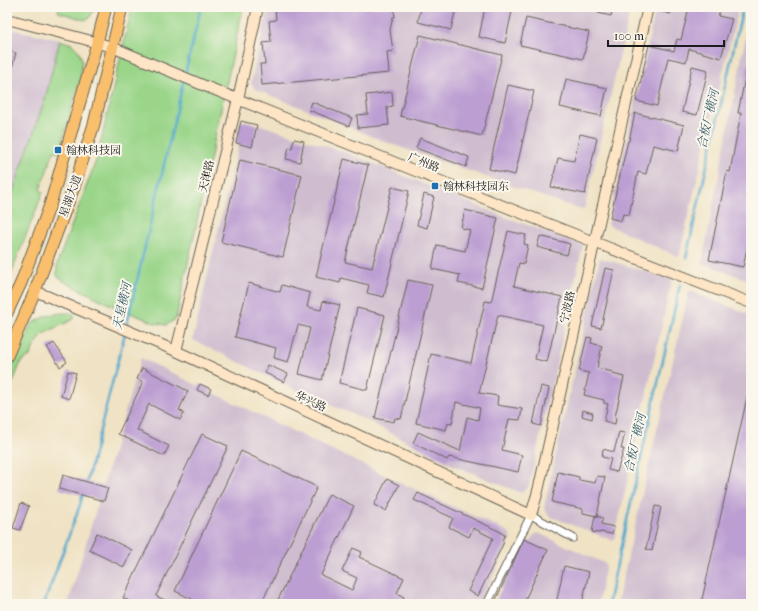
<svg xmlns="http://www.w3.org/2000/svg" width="758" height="611" font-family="'IM FELL French Canon','Noto Serif SC',serif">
	<rect width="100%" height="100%" fill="#fbf7ec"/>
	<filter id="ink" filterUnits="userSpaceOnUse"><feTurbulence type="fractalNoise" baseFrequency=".025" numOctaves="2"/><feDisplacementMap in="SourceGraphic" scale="8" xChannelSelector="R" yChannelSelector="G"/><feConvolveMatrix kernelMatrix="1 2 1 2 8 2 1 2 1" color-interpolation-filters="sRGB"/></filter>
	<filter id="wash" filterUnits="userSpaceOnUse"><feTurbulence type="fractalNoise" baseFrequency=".012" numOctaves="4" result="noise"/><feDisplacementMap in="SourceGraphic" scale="16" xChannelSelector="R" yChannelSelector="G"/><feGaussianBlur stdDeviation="0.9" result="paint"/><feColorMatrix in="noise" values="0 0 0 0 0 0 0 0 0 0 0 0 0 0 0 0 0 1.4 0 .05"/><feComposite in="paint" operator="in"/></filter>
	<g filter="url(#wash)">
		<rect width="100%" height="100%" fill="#f0e3c5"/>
		<path fill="#cfbdcf" d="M268,7H631L585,207L582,210L391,144L255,89L251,83Z
			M656,7H739L709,128L679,257L608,225Z
			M751,10V281L702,263Z
			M7,28L60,40L45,99L7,209Z
			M245,120L345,152L505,217L583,245L529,486L521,493L448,463L370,422L290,387L193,340L209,268Z
			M600,258L672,279L614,541L549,516L544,508Z
			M689,291L751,315V604H617Z
			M141,358L386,476L509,532L511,539L479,604H68Z
			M538,533L606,564L598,604H502L534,535Z"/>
		<path fill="#9ad589" stroke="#5b7852" d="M59,7H96L90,17L85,20L58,12Z
			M132,7H243L176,319L166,325L155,323L113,306L65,282L57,276V264L97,158Z
			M60,40L72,44L78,50L82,59L81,76L59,153L54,151L40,190L43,192L7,284V209L45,99Z
			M61,313H70L74,315V319L43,334L34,347L30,356L21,362L7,398V380L31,324L46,316Z"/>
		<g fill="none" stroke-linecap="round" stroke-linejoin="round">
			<path stroke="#50a7cd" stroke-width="2.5" d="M185,74L201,7
				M686,258L743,7
				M126,328L184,79
				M86,485L125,333
				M44,604L80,505L83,493
				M608,604L680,285"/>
		</g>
		<g id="blocks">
			<path fill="#bc9ed2" d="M275,7H394L395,17H393L390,30L393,51L387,52L389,73L262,85L260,64H265L263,43L271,42L269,21L276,20Z
				M421,7H456L451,30L418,22Z
				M485,7H513L505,43L479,37Z
				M599,7H613L611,16L598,13Z
				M654,7H672L670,14L654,10Z
				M689,7H721L718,16L732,19L721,58L689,49L686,62L668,58L657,106L636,101L649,45L674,51L677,39L681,40Z
				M526,18L589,32L583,59L520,45Z
				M420,35L502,55L482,136L400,116Z
				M7,51L16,53L9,78H7Z
				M748,63H751V165L749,176H751V229L743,267L709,260L727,171L730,172L741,113H738Z
				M692,66L708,70L697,115L682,112Z
				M566,79L607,88L601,116L560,107Z
				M508,85L534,91L515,175L489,169Z
				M392,92L393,106L387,107L389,125L358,128L357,115L368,114L366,95Z
				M312,102L352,118L349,126L309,110Z
				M635,113L684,125L678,151L653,145L646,174L638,172L629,215L623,214L621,221L610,218L628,141H629Z
				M241,121L257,125L252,147L236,143Z
				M580,134L597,138L585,194L551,187L558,158L574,161Z
				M420,138L469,157L466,167L416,148Z
				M294,139L304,141L300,162L286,159L289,147L292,148Z
				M344,159L368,165L345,262L372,268L392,187L409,191L384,297L367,293L369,285L341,278L340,283L316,277Z
				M240,160L302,175L283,257L221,242Z
				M424,194L434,197L427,228L417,225Z
				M465,210L498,218L482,288L458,283L460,275L432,269L437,245L465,251L470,230L461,228Z
				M508,231L526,235L524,244L528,245L524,264L519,263L514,286L562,297L547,362L535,359L543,325L498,315L479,393L498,396L497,405L522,409L520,420L509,419L502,450L522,455L518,472L449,457L447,460L413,443L418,432L460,451L467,417L478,420L480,408L456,402L452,424L448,423L446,430L416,423L431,354L471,363L485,301L491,302Z
				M540,236L570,244L567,255L537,247Z
				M605,268L614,270L601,328L592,326Z
				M408,280L432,285L401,419L395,418L394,422L375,418Z
				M249,283L280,292L282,285L310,293L307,307L321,310L323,301L340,305L322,380L299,374L310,328L298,325L288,362L274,358L276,348L235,337Z
				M357,308L385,315L367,390L339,383Z
				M587,337L592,338L591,343L602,346L597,368L613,372V374L624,377L615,417H616L615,424L604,421L608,404L604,403V400L584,395L589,373L579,371Z
				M54,343L67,362L60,367L47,347Z
				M268,365L288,374L284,382L265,373Z
				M142,368L188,391L179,410L184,413L180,420L149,404L137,430L169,446L164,456L118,434L143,382L137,379Z
				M68,371L76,373L69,399L61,396Z
				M200,384L211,389L208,395L197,390Z
				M541,386L549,388L541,426L533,424Z
				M748,393L751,394V604H701Z
				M583,410L593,413L592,419L582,416Z
				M619,432L625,433L621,449H624L617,472L608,470L611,459L602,457L603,449L614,452Z
				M202,434L228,446L156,596L173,604H135L123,598Z
				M241,451L317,487L261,604H202L175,591Z
				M558,472L579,477V480L595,483L597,476L605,477L597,516L583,513V509L552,502Z
				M63,475L108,488L104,501L59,489Z
				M387,479L399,485L386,511L374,505Z
				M418,493L501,532V533L505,535L502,540L504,542L478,596L468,591L493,538L473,528L469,537L449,527L453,518L414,500Z
				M329,494L354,506L321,575L352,590L357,578L342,571L353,548L362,552L359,557L404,578L397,593L404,597L401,604H276Z
				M21,503L29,506L20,530L13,528Z
				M655,506L661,507L652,551L646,549Z
				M595,516L603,518L601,524L614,527L612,534L600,532V533L592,532Z
				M97,533L132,550L124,567L89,550Z
				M524,539L548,550L523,604H494Z
				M564,566L589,572L582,604H556Z"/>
		</g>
	</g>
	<g filter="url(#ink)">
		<use href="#blocks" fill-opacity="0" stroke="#666257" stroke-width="1"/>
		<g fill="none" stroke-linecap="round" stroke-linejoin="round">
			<g stroke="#666257" stroke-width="9">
				<path id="street" d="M487,604L531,515L573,538"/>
			</g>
			<g stroke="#666257" stroke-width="12">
				<path id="secondary" d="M7,19L84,39L112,47L205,86L438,180L594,242L751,303
					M35,291L176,351L531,515L538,491L648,7
					M176,351L238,99L258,7"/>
			</g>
			<g stroke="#666257" stroke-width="13">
				<path id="primary" d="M7,313L21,283L50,205L97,43L106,7
					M7,356L35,291L75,184L94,124L122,7"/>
			</g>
			<use href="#street" stroke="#fff" stroke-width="7"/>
			<use href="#secondary" stroke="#fde5c5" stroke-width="10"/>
			<use href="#primary" stroke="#f9bf6d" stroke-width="11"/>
		</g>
	</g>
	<g fill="#1f6fb2" stroke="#fbf7ec" stroke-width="1.5">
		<rect x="54" y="146" width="8" height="8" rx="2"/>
		<rect x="431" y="182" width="8" height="8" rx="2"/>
	</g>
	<g text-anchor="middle" stroke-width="4" stroke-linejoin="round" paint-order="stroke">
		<g font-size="11" fill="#1c1c1c" stroke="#fbf7ec" text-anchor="start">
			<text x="66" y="154">翰林科技园</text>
			<text x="443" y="190">翰林科技园东</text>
		</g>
		<g font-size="11" fill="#1c1c1c" stroke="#fbf7ec">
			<text transform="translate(424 162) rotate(22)" y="4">广州路</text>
			<text transform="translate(206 176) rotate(-76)" y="4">天津路</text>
			<text transform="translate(70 196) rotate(-70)" y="4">星湖大道</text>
			<text transform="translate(567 307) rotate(-77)" y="4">宁波路</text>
			<text transform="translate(311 401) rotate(25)" y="4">华兴路</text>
		</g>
		<g font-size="12" font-style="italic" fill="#335b6c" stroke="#fbf7ec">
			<text transform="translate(708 119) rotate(-77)" y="4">合板厂横河</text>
			<text transform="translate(122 306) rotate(-77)" y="4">天星横河</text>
			<text transform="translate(635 443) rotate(-77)" y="4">合板厂横河</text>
		</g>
	</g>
	<rect width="758" height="611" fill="none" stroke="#fbf7ec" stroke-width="24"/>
	<path d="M608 40v6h116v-6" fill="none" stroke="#1c1c1c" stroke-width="2"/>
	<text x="614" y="40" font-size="12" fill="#1c1c1c" stroke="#fbf7ec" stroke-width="3" paint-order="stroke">100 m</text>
</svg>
